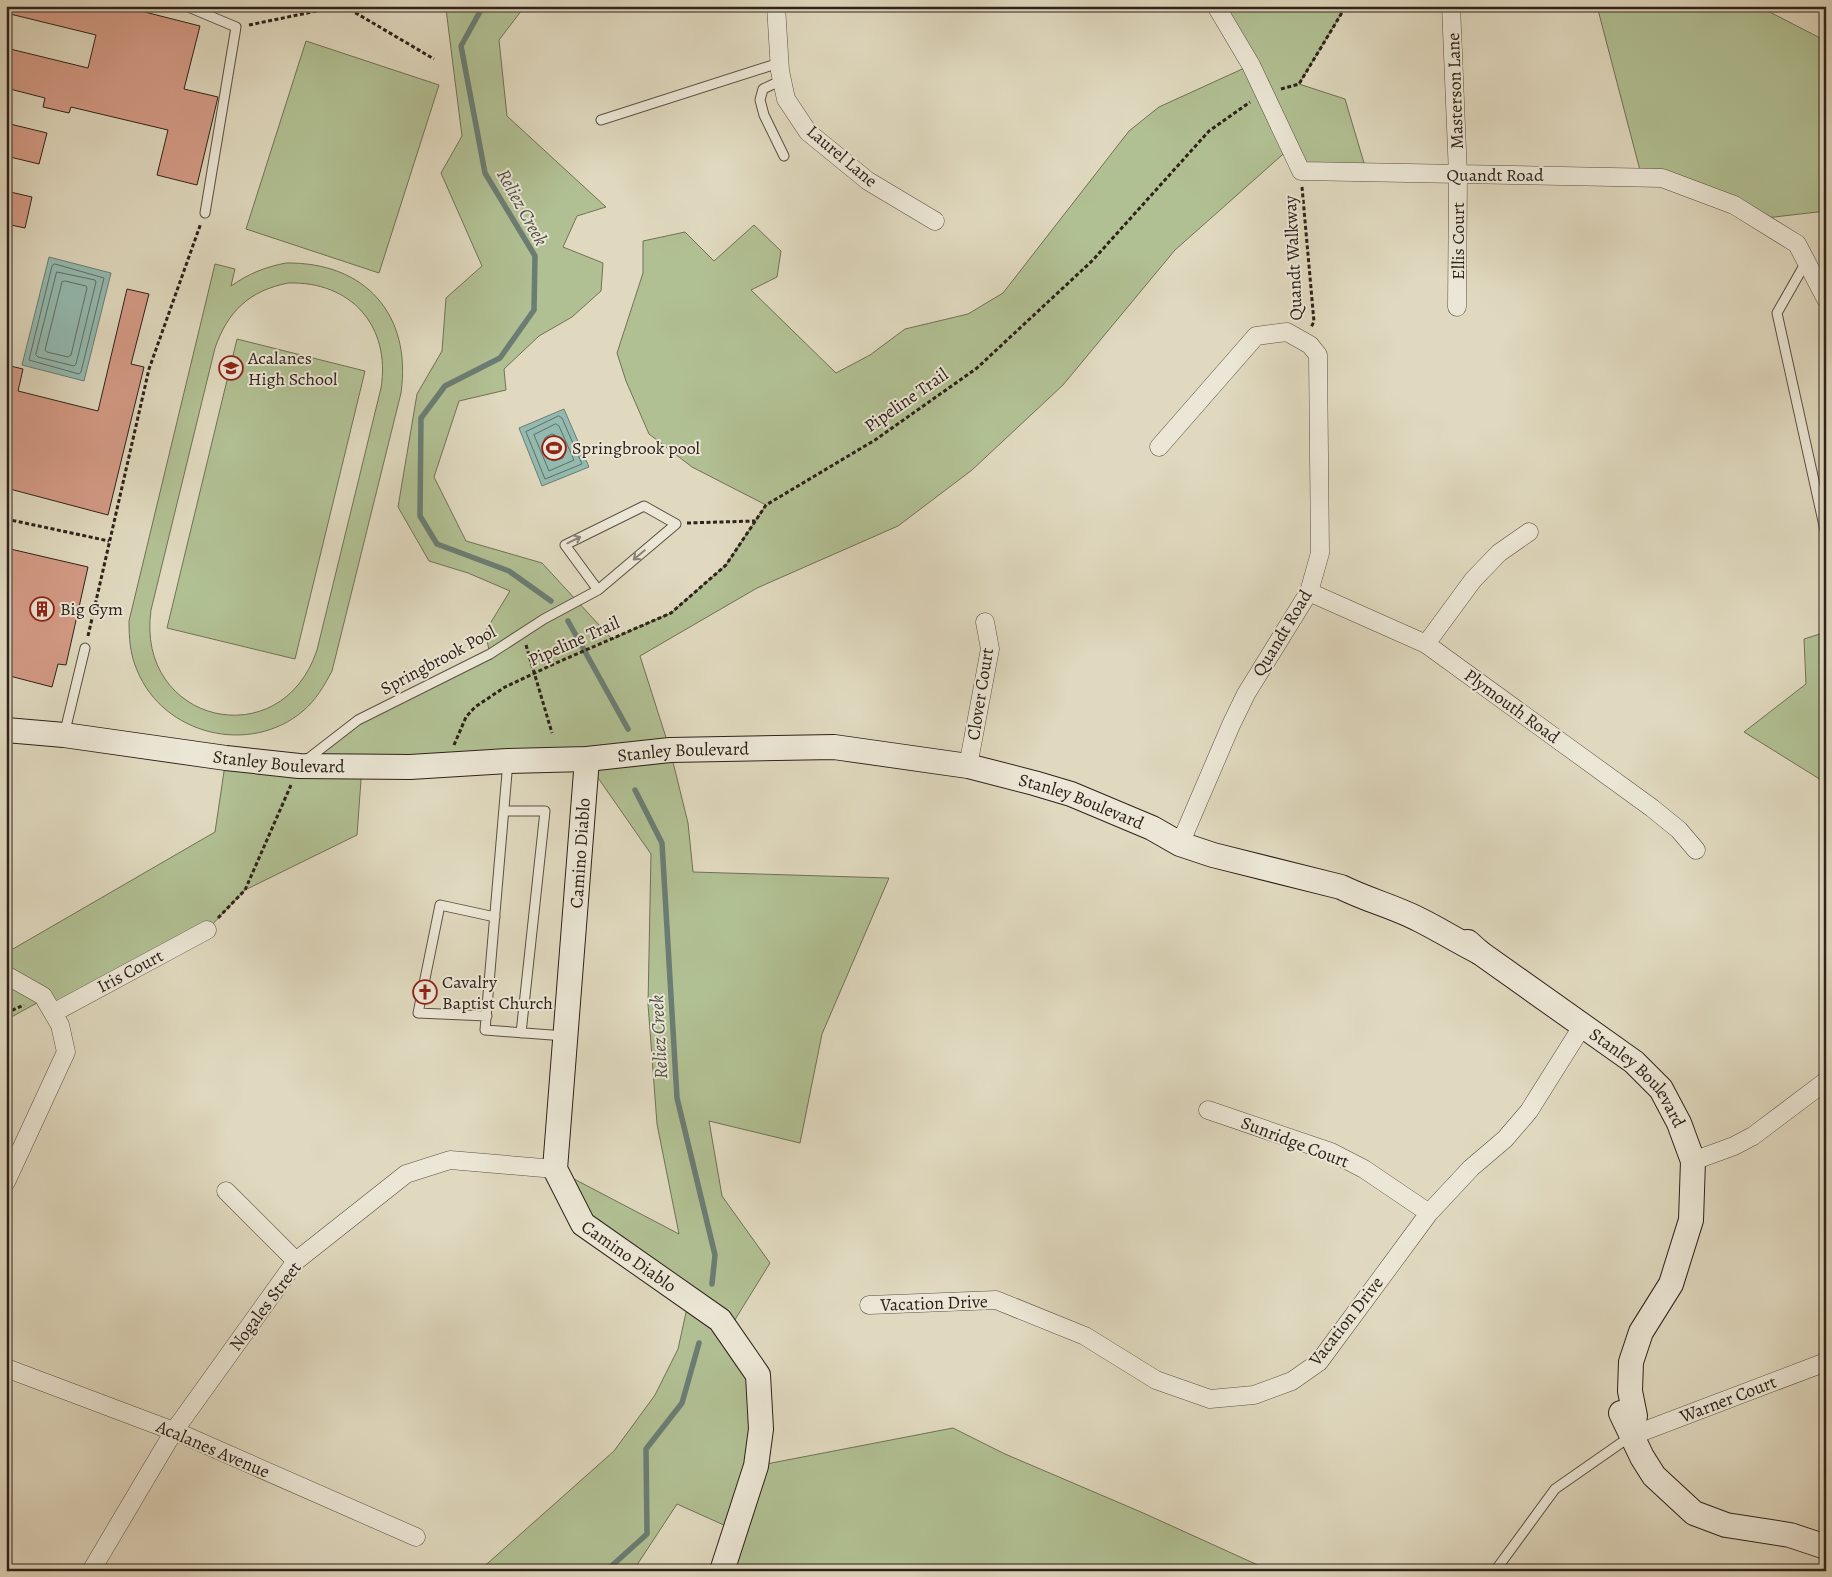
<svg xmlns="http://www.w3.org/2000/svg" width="1832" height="1577" font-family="Alegreya,serif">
	<rect width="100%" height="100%" fill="#e0d9bf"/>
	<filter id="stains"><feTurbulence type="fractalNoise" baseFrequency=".004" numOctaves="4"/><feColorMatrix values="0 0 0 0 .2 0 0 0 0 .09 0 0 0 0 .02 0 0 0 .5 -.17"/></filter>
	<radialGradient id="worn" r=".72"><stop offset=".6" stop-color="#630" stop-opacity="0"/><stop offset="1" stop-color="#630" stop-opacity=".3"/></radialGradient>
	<path fill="#b1c093" stroke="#707156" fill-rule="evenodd" d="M448,6H525L499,40L507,116L606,207L577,216L563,247L603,263L601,291L572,317L539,336L504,369L506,390L459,401L434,477L466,541L542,563L612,639L671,613L726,565L766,505L692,467L649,434L626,381L617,353L643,273V241L685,232L714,261L754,225L781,251L777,277L751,290L836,373L870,355L905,329L968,314L1003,293L1129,131L1159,107L1251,65L1216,6H1346L1299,84L1345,99L1367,173L1311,172L1290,148L1175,250L1063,385L972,470L898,526L757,588L640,656L670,750L688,823L693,872L889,878L822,1034L800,1143L709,1121L722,1196L770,1263L728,1331L758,1375L756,1466L953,1428L1005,1454L1141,1512L1271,1571H722L735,1530L677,1504L633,1571H479L614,1451L655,1395L678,1349L689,1299L583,1224L555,1169L679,1234L657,1124L648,1004L651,854L587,762L362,766L357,835L245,890L207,930L53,1013L44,999L6,1020V953L215,832L226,758L299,766L358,720L490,654L485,632L510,591L468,573L429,561L398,507L417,394L442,351L446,298L482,266L441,173L462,136L446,9Z
		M1597,6H1758L1826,41V211L1757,219L1642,178Z
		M306,41L439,85L379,273L246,229Z
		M286,263C365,262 412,314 401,393L332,671C324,686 316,700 303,711C250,756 163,735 137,670C130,654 129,638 129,621L215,264L235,269L231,286C248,274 265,267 286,263ZM288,283C351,281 391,326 381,388L317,650C281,758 135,723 151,610L215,348C228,311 249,291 288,283Z
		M237,339L365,371L295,659L167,628Z
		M1826,632V783L1744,732L1806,684L1804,639Z"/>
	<path fill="#94bab0" stroke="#6b7d74" d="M49,257L111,273L84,381L22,365Z
		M564,409L589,467L542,486L519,428Z"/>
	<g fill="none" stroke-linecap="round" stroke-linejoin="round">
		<path stroke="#616e65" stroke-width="1" d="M55,264L104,278L81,372L79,374L29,360L52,266Z
			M57,272L95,280L96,282L76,364L74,366L38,357L36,355Z
			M65,281L86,286L87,288L71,355L68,357L47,352L45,350L62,282Z
			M559,416L562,418L582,464L545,479L526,432Z
			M556,424L559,426L574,460L549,471L534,435Z
			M552,434L555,435L564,455L563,458L554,461L551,460L544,440L545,438Z"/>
		<path stroke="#6b7d74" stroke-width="5.5" d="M483,6L461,46L485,173L535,256L534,310L500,358L445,386L421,418L420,516L437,544L509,571L551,601
			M568,621L628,729
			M635,790L662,843L677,1098L715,1255L712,1284
			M606,1571L647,1534L646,1449L682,1403L699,1343"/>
	</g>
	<path fill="#d49b86" stroke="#2e221a" d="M6,6H121L200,26L184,89L218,97L197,185L157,175L168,130L71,107L69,113L43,107L45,98L6,88V48L88,68L96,35L6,13Z
		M6,123L47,133L39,164L6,156Z
		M6,191L32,197L25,228L6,224Z
		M127,289L149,294L131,364L144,367L108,515L6,488V438L9,426L6,425V365L23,369L18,391L98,411Z
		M6,548L88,567L66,665L58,664L52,687L6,675Z"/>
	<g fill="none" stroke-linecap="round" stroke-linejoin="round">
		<g stroke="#5a5043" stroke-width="11">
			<path id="lane" d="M186,6L236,27L205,213
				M782,80L763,89L760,100L764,115L784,156
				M601,120L779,63
				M1806,262L1777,313L1826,535
				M64,735L85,648
				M305,761L358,720L490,654L544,619L598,590L676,524L644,506L565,545L598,590
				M508,761L485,1030L565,1036
				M504,811H545L521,1033
				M487,1016L418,1013L440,905L495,917
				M1495,1571L1555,1489L1631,1436"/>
		</g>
		<g stroke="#5a5043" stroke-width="19">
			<path id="street" d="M776,6L780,71L786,99L808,132L868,181L935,221
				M1216,6L1251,65L1301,171L1662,178L1734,205L1797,244L1826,299
				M1451,6L1458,175L1457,307
				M1159,447L1256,336L1287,332L1310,345L1318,355L1320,553L1309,592L1246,694L1231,725L1180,844
				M1309,592L1426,644L1652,808L1679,830L1696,850
				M1426,644L1473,580L1499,553L1529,532
				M968,766L990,649L985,622
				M6,975L43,996L60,1025L66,1052L6,1182
				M53,1013L207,930
				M1208,1110L1331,1152L1364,1169L1429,1213
				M1693,1161L1734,1146L1753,1136L1826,1081
				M226,1191L296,1261
				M869,1305L996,1300L1085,1336L1156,1380L1210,1399L1254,1395L1292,1381L1319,1362L1429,1213L1471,1168L1505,1139L1529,1111L1583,1025
				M6,1368L184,1435L416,1537
				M1631,1436L1826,1362
				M91,1571L174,1431L296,1261L406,1174L450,1160L555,1169"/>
		</g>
		<g stroke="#2e221a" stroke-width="26">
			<g id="secondary">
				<path id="s1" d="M6,730L64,735L226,758L299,766L410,767L508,761L587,759L670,750L834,747L968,766L1034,783L1071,794L1152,828L1180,844L1213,855L1341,887C1367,900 1395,907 1420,920C1440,930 1459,942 1479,952"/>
				<path id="s2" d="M587,759L555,1169L583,1224L720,1320L758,1375L761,1429L756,1466L722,1571"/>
				<path id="s3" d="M1468,942L1479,952L1634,1062L1661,1089L1679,1123L1693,1161L1691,1220L1671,1284L1641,1332L1631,1362L1630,1391L1635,1416L1629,1427"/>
				<path d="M1621,1413L1642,1457L1654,1476L1694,1513L1726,1525L1790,1535L1826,1547"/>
			</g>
		</g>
		<path stroke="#2e221a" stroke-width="3" stroke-dasharray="4 2.5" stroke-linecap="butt" d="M344,6L434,59
			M249,25L341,6
			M1281,89L1299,84L1346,6
			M1302,187L1314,322L1311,327
			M6,519L109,541
			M687,523L755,521
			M88,636L149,369L201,223
			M526,645L552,733
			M454,745L466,717L475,707L505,687L556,663L671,613L726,565L766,505L875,440L977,368L1093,260L1209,131L1250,102
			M218,918L245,890L291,785
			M6,1013L24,1005"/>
		<use href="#lane" stroke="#ebe6d5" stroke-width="9"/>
		<use href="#street" stroke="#ebe6d5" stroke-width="18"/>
		<use href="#secondary" stroke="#ebe6d5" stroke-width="24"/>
	</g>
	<defs><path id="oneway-shaft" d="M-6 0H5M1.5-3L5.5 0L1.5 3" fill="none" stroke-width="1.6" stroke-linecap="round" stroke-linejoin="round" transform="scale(1.25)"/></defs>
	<g stroke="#8c8478">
		<use href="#oneway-shaft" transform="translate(574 540) rotate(-26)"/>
		<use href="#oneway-shaft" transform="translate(639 555) rotate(140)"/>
	</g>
	<defs>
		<g id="school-ring" transform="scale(1.25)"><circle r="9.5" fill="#ebe6d5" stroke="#8f2418" stroke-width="1.5"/><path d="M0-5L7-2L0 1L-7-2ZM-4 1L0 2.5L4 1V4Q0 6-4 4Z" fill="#8f2418"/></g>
		<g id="stadium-ring" transform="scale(1.25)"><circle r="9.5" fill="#ebe6d5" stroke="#8f2418" stroke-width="1.5"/><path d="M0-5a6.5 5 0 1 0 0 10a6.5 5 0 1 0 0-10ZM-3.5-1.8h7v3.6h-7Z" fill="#8f2418"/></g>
		<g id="building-ring" transform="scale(1.25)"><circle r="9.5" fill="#ebe6d5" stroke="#8f2418" stroke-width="1.5"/><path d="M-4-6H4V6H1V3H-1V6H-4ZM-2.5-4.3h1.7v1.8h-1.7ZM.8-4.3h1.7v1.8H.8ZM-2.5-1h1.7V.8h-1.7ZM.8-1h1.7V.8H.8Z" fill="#8f2418"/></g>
		<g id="church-ring" transform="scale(1.25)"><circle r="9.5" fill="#ebe6d5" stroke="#8f2418" stroke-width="1.5"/><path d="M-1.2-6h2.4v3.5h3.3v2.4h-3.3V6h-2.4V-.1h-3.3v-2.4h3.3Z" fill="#8f2418"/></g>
	</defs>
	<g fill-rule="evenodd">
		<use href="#school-ring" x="231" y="368"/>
		<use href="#stadium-ring" x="554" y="448"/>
		<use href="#building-ring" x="42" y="609"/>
		<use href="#church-ring" x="425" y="992"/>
	</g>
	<g text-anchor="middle" stroke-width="4" stroke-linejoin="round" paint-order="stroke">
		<g font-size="18" fill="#2e221a" stroke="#ebe6d5">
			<text transform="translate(1455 91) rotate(-92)" y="6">Masterson Lane</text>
			<text transform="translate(842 156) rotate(40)" y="6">Laurel Lane</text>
			<text x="1495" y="181">Quandt Road</text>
			<text transform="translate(1458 241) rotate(-90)" y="6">Ellis Court</text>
			<text transform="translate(1293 258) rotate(-93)" y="6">Quandt Walkway</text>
			<text transform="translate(906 400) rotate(-35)" y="6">Pipeline Trail</text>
			<text transform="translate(1282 633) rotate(-59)" y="6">Quandt Road</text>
			<text transform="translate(574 641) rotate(-24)" y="6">Pipeline Trail</text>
			<text transform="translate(438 660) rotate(-28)" y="6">Springbrook Pool</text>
			<text transform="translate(980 694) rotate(-81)" y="6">Clover Court</text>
			<text transform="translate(1512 706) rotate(36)" y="6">Plymouth Road</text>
			<text dy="6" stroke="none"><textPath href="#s1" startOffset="680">Stanley Boulevard</textPath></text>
			<text dy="6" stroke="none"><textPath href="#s1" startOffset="275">Stanley Boulevard</textPath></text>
			<text dy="6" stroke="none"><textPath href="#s1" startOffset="1085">Stanley Boulevard</textPath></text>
			<text transform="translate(580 853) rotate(-86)" y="6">Camino Diablo</text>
			<text transform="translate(130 971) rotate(-28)" y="6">Iris Court</text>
			<text dy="6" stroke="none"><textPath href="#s3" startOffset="219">Stanley Boulevard</textPath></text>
			<text transform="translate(1295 1142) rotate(21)" y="6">Sunridge Court</text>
			<text dy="6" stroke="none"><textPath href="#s2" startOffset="529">Camino Diablo</textPath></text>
			<text transform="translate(934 1303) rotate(-2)" y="6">Vacation Drive</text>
			<text transform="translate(265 1306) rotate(-53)" y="6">Nogales Street</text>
			<text transform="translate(1346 1321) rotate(-52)" y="6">Vacation Drive</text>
			<text transform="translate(1728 1399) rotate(-21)" y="6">Warner Court</text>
			<text transform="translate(213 1449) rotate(23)" y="6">Acalanes Avenue</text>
		</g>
		<g font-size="18" fill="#2e221a" stroke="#ebe6d5" text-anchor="start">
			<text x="248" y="364">Acalanes<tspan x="248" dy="21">High School</tspan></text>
			<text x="572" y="454">Springbrook pool</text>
			<text x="60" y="615">Big Gym</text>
			<text x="442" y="988">Cavalry<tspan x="442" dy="21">Baptist Church</tspan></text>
		</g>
		<g font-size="19" font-style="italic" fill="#4d5047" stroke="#ebe6d5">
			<text transform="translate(523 207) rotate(61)" y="7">Reliez Creek</text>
			<text transform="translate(658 1037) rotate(-93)" y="7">Reliez Creek</text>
		</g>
	</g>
	<rect width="1832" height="1577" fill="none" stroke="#e0d9bf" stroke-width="25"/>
	<rect x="8" y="8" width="1817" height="1562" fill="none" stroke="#2e221a" stroke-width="2.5"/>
	<rect x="12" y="12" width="1807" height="1552" fill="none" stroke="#2e221a"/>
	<rect width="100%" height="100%" filter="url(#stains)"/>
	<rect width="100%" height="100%" fill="url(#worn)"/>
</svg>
